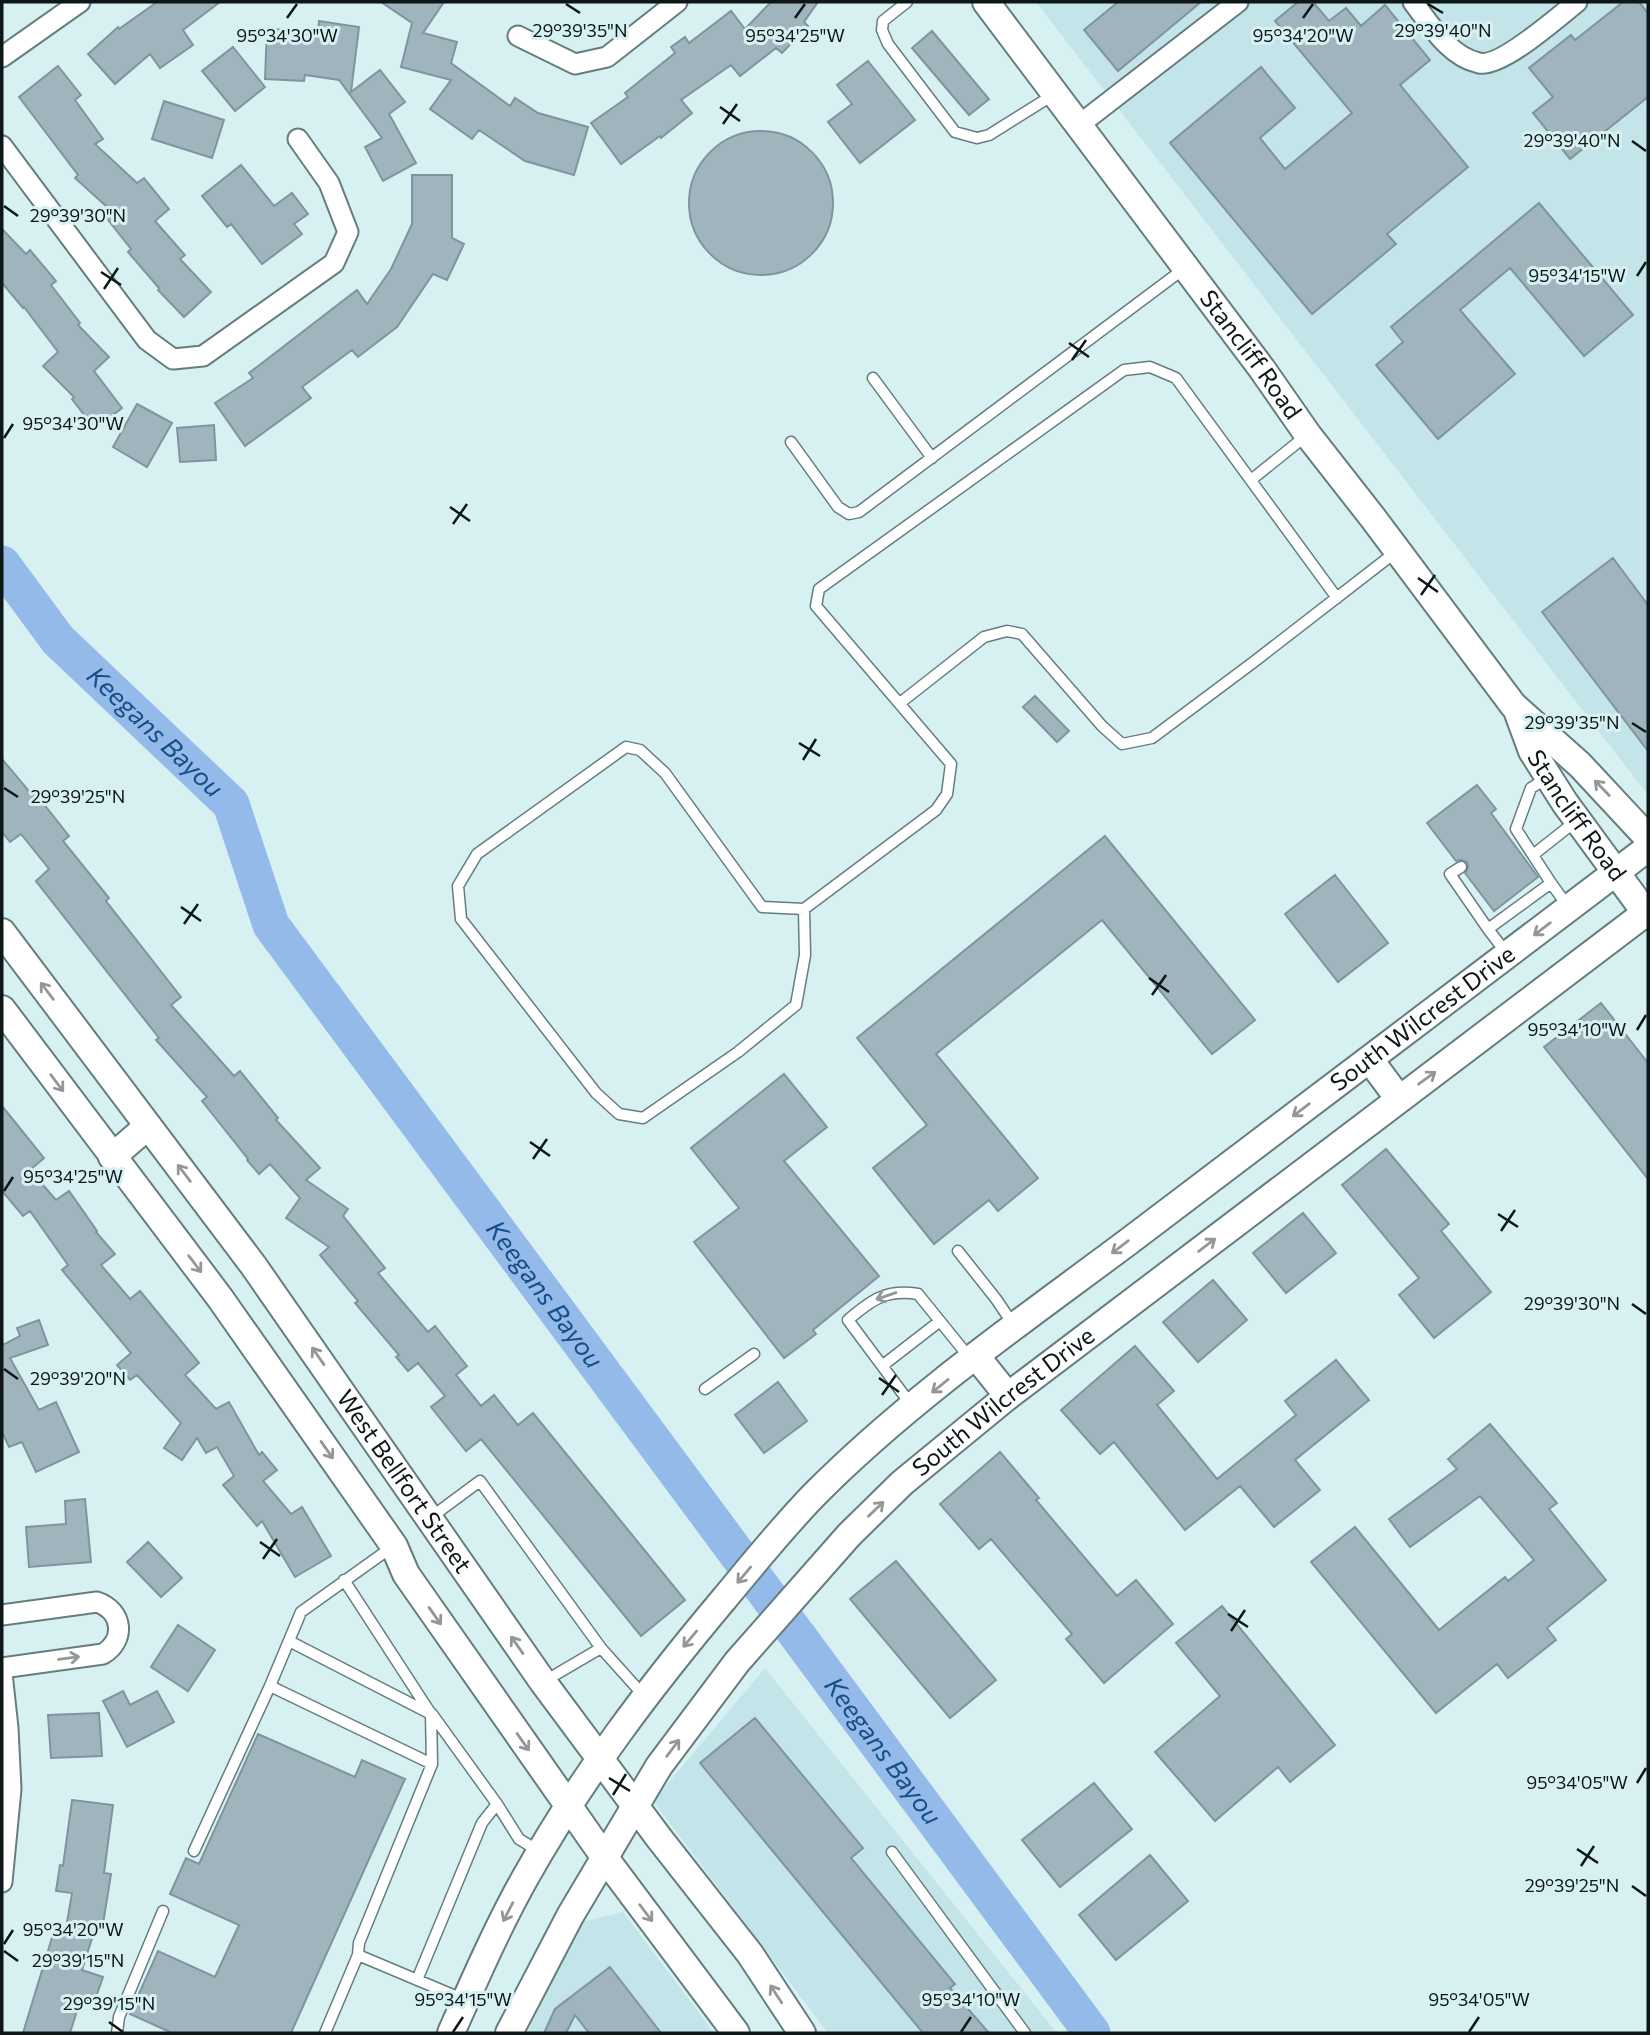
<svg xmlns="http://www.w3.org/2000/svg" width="1650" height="2035" font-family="Commissioner,sans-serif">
	<rect width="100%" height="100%" fill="#d7f1f3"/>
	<path fill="#c3e5e9" d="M1036,2H1648V795Z
		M765,1668L1057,2033H828L653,1801Z
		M623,1912L714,2033H527L581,1922Z"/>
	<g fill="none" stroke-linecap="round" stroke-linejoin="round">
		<path stroke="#93bae9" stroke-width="37" id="s1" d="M2,564L58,640L231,804L271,925L1092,2033"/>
	</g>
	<path fill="#a0b4be" stroke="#80949e" stroke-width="2" d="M157,2H220L183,30L193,45L160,68L150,54L115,84L88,54L118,27L119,29Z
		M381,2H444L423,33L457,42L451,63L510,106L515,98L538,113L588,127L574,175L525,161L479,130L472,139L430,109L451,80L401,67L412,23Z
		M771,2H818L804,22L808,26L782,53L776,48L740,76L731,65L681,100L692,113L661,138L660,136L621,164L591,123L628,97L625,93L675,53L671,47L685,37L689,43L731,11L745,29Z
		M1118,2H1201L1118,71L1084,30Z
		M1298,2H1313L1329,21L1346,8L1361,26L1385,5L1430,60L1400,85L1468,167L1387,234L1396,244L1312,314L1170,143L1261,67L1295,108L1260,138L1285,169L1352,113L1275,21Z
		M1623,2H1639L1648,13V97L1570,159L1533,113L1553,97L1529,68L1571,35L1575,40Z
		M319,21L359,27L351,92L380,70L405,102L389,114L416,163L383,181L365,147L382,138L339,80L305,75L304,81L265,79L267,29L318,31Z
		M932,31L989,99L969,115L912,48Z
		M233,47L265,87L235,111L202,71Z
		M868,61L915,120L860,163L828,122L852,104L837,85Z
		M58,66L81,95L75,100L103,139L95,144L137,183L144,178L169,209L155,221L185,255L180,259L211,292L184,317L158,290L159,288L128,252L131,249L101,211L107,207L75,178L78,175L19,97Z
		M164,101L224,120L212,158L152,139Z
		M689 203a72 72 0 1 1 144 0a72 72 0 1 1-144 0Z
		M241,165L274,206L292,193L308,214L294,224L302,234L262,264L231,224L227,227L202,196Z
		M412,175H452V238L464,244L447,280L433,274L397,327L358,357L352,350L302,387L311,398L245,446L215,403L253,378L249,373L357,290L367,304L391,269L412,224Z
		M1539,203L1633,315L1584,356L1510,268L1460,310L1515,374L1438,439L1376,365L1403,342L1391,327Z
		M2,229L26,254L30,250L56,281L51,285L80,323L78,325L109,357L94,371L122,408L95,429L72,399L74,397L43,366L58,352L24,307L23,308L2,283Z
		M137,404L172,423L147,467L113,447Z
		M214,425L216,460L180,462L177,428Z
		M1613,558L1648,605V751L1542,612Z
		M1035,696L1069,731L1057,742L1023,707Z
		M2,759L33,796L36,794L69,836L63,841L109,898L106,901L181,997L171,1005L234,1076L240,1071L278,1118L276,1120L320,1168L306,1180L348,1209L343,1216L385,1268L378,1273L428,1332L435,1326L467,1366L456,1375L481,1406L494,1395L518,1425L533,1413L685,1600L641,1636L481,1439L466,1451L431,1407L445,1396L418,1363L408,1371L396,1357L399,1355L355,1303L358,1301L320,1255L329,1247L286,1218L300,1198L270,1164L259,1174L247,1160L248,1159L202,1101L207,1097L156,1040L159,1038L36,881L49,869L21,834L10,842L2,832Z
		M1477,785L1496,809L1491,813L1538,877L1494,911L1465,873L1468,867L1467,862L1461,860L1456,861L1427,823Z
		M1105,836L1255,1020L1212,1054L1102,920L936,1054L1038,1178L998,1211L989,1200L934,1244L873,1168L927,1125L857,1038Z
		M1335,875L1388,943L1338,982L1285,914Z
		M1601,1003L1648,1063V1179L1544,1047Z
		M784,1074L827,1127L784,1161L879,1276L813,1330L816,1334L784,1358L694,1242L739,1208L691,1148Z
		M2,1106L44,1158L30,1170L56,1200L69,1191L97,1231L96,1232L115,1254L101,1265L130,1299L140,1291L199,1363L185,1375L216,1409L229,1402L259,1455L262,1452L277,1470L263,1481L291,1514L302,1507L331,1556L295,1577L262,1521L257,1526L223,1485L234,1476L217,1447L206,1453L197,1438L182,1460L164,1448L181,1423L137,1375L130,1380L117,1365L131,1353L62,1270L68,1265L30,1211L23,1216L2,1191Z
		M1386,1149L1449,1224L1441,1231L1491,1292L1434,1338L1399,1295L1419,1278L1342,1185Z
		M1303,1213L1336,1253L1286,1293L1253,1253Z
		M1213,1280L1247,1320L1198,1362L1163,1322Z
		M39,1320L48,1345L10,1358L39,1410L56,1402L79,1452L36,1472L22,1442L9,1447L2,1432V1343L3,1345L20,1336L17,1328Z
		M1135,1346L1174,1391L1157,1405L1217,1479L1296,1415L1285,1401L1336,1360L1369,1400L1295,1460L1320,1490L1274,1527L1240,1486L1185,1530L1114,1442L1100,1454L1061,1410Z
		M778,1382L807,1421L764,1453L735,1415Z
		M1490,1424L1557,1503L1549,1509L1606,1580L1547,1628L1556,1640L1508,1678L1497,1664L1436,1713L1311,1562L1355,1527L1439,1630L1505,1577L1508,1581L1534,1560L1480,1496L1410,1547L1389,1519L1457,1469L1448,1459Z
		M1000,1452L1039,1498L1036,1500L1117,1596L1136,1580L1173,1624L1104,1683L1066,1639L1072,1634L991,1539L979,1549L940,1504Z
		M85,1499L91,1562L29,1567L26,1527L66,1524L65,1501Z
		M148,1542L182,1578L161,1597L127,1562Z
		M896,1561L996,1680L950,1718L850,1599Z
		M1222,1606L1335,1745L1290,1782L1278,1767L1215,1821L1155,1752L1220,1696L1176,1643Z
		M178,1625L215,1650L188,1691L151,1667Z
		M123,1691L130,1705L157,1691L174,1722L127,1747L103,1701Z
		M99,1713L102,1756L51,1758L48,1715Z
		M755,1718L863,1848L851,1858L955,1984L950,1988L989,2033H923L700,1763Z
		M258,1734L355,1777L362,1760L405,1779L291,2033H172L130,2014L158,1951L215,1977L239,1925L170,1894L186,1858L199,1864Z
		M1094,1783L1132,1829L1060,1887L1022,1840Z
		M72,1800L113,1805L104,1873L111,1874L103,1924L97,1923L82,1970L103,1977L94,2003L81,1998L70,2033H23L54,1931L65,1934L72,1893L56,1891L60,1865L63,1866Z
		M1150,1855L1188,1901L1116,1960L1079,1915Z
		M610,1967L661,2033H589L575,2015L566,2033H544L555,2009Z"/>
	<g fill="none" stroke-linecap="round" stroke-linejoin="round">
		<g stroke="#667d7f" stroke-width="13">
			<path id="lane" d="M907,2L883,21L882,30L888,44L955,132L977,138L989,135L1053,95
				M873,378L932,458
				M791,442L838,507L849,514L859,512L1185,268
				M1251,480L1307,435
				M900,703L984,637L1007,631L1022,634L1102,726L1122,744L1152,738L1255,661L1397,551
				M1533,855L1576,821
				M1461,867L1450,874L1488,929
				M1551,883L1569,908
				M804,909L805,955L796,1005L738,1052L643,1118L619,1114L596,1093L461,919L458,886L477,854L626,747L640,750L665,773L762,907L804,909L936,810L947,794L951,764L816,606L819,589L1124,370L1150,367L1176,378L1337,598
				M1507,954L1488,929L1551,883L1516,829L1531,788L1547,778
				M958,1251L996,1299L1013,1324
				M882,1366L940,1321
				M705,1389L754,1354
				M912,1406L848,1320C871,1300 886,1289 918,1294L969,1357
				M430,1518L480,1481L601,1648L645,1697
				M289,1641L431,1714L344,1580
				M543,1682L601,1648
				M270,1686L432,1764
				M431,1714L432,1764L359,1943L358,1955L465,2000
				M432,1714L497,1804L519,1839L540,1852
				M194,1851L270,1686L301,1612L392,1547
				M892,1852L1025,2033
				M417,1980L482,1823L497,1804
				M117,2033L119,2017L163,1911
				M325,2033L358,1955"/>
		</g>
		<g stroke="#667d7f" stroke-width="23">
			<path id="street" d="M1413,2C1429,23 1449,57 1479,63C1501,68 1558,17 1577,2
				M518,36L575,64L607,57L677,2
				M2,57L80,2
				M1079,125L1238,2
				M2,146L147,340L173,359L203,356L334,263L348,232L329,183L298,139
				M2,1615L97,1602C123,1611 126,1640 103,1654L2,1668
				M2,1673L8,1728L11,1789L2,1882"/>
		</g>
		<g stroke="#667d7f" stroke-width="30">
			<g id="secondary">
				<path id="s2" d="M986,2L1262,369L1308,435L1373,518L1513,705L1580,765L1648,838"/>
				<path id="s3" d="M1518,713L1532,751L1565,803L1648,916"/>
				<path id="s4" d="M2,932L253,1265L543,1682L659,1838L750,1954L802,2033"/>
				<path d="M2,1009L220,1298L394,1546L406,1574L605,1858L736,2033"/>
				<path d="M1370,1060L1399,1099"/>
				<path d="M112,1157L148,1126"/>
				<path d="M976,1356L1008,1396"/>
				<path id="s5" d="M451,2033C474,1981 497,1928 525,1878C581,1778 650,1687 724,1599C753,1564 782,1528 814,1495C908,1400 1021,1322 1128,1242C1301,1110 1475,980 1648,848"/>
				<path id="s6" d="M509,2033L570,1916L659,1766L737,1662L849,1535L902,1483L1008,1396L1648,911"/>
			</g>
		</g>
		<use href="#lane" stroke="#fff" stroke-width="10"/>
		<use href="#street" stroke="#fff" stroke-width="19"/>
		<use href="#secondary" stroke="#fff" stroke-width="26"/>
	</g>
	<defs><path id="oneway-shaft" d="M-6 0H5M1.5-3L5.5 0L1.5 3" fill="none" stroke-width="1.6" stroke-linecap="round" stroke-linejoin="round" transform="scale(1.75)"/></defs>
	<g stroke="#939797">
		<use href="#oneway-shaft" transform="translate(1602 788) rotate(-134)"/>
		<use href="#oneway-shaft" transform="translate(1542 929) rotate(143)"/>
		<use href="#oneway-shaft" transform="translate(47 991) rotate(-127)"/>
		<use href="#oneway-shaft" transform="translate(1427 1078) rotate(-36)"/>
		<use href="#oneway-shaft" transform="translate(57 1083) rotate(53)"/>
		<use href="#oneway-shaft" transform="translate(1301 1110) rotate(143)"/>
		<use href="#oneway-shaft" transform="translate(184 1173) rotate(-127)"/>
		<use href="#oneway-shaft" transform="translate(1207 1245) rotate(-37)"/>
		<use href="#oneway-shaft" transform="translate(1120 1247) rotate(143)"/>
		<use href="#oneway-shaft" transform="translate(195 1264) rotate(53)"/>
		<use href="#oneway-shaft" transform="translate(886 1296) rotate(161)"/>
		<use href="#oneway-shaft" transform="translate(318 1356) rotate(-125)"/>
		<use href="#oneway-shaft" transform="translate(940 1386) rotate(141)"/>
		<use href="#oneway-shaft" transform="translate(327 1450) rotate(55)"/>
		<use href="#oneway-shaft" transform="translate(876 1509) rotate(-44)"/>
		<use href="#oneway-shaft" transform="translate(744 1575) rotate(130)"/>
		<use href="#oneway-shaft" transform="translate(435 1616) rotate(55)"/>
		<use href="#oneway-shaft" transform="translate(690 1639) rotate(130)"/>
		<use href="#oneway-shaft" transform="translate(517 1645) rotate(-125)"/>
		<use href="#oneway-shaft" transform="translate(69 1658) rotate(-8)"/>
		<use href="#oneway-shaft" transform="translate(523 1742) rotate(55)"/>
		<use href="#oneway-shaft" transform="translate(673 1748) rotate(-53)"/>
		<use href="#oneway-shaft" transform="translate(508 1912) rotate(117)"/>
		<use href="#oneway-shaft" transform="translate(646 1913) rotate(53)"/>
		<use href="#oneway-shaft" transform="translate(776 1994) rotate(-123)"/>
	</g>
	<path fill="none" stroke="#0e1718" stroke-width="2.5" d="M566,4L580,13M1428,4L1443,13M287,18L297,4M795,18L805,4M1303,18L1313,4M720,107L740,121M723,124L737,104M1632,141L1646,151M4,206L18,216M101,272L121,285M1637,276L1646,262M104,289L118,268M1069,343L1089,357M1072,360L1086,340M4,438L13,424M450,507L470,521M453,524L467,504M1418,578L1438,592M1421,595L1435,575M1632,723L1646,732M799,743L820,756M803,760L816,739M4,788L18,797M181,907L201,921M184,924L198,904M1149,978L1169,992M1152,995L1166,975M1637,1030L1646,1015M530,1142L550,1156M533,1159L547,1139M4,1191L13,1177M1498,1214L1518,1227M1501,1231L1515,1210M1632,1304L1646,1314M4,1369L18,1379M879,1378L899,1392M882,1395L896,1375M260,1542L280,1556M263,1559L277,1539M1228,1614L1248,1627M1231,1631L1245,1610M609,1778L630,1791M1637,1783L1646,1768M613,1795L626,1774M1577,1849L1598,1863M1581,1866L1594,1846M1632,1886L1646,1896M4,1944L13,1930M4,1951L18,1961M109,2022L123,2032M453,2032L463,2017M961,2032L971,2017M1469,2032L1479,2017"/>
	<g text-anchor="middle" stroke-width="6" stroke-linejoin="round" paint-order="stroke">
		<g font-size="24" fill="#0e1718" stroke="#d7f1f3">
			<text dy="8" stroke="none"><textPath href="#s2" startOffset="441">Stancliff Road</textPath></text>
			<text dy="8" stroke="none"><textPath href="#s3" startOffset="119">Stancliff Road</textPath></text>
			<text dy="8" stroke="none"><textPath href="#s5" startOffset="1426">South Wilcrest Drive</textPath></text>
			<text dy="8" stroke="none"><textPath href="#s6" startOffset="810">South Wilcrest Drive</textPath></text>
			<text dy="8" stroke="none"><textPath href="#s4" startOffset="681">West Bellfort Street</textPath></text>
		</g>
		<g font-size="26" font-style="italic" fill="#174e86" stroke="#d7f1f3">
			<text dy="9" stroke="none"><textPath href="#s1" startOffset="228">Keegans Bayou</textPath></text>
			<text dy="9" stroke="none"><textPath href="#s1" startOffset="920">Keegans Bayou</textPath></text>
			<text dy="9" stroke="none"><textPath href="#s1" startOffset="1488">Keegans Bayou</textPath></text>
		</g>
	</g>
	<g font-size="18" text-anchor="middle" fill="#0e1718" stroke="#d7f1f3" stroke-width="6" stroke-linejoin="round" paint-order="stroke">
		<text x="580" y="37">29°39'35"N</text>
		<text x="1443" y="37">29°39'40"N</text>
		<text x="287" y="42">95°34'30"W</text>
		<text x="795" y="42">95°34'25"W</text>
		<text x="1303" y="42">95°34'20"W</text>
		<text x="1572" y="147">29°39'40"N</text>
		<text x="78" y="222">29°39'30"N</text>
		<text x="1577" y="282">95°34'15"W</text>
		<text x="73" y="430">95°34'30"W</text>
		<text x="1572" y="729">29°39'35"N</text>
		<text x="78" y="803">29°39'25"N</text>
		<text x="1577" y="1036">95°34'10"W</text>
		<text x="73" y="1183">95°34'25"W</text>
		<text x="1572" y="1310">29°39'30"N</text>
		<text x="78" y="1385">29°39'20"N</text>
		<text x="1577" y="1789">95°34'05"W</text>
		<text x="1572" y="1892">29°39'25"N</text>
		<text x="73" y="1936">95°34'20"W</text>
		<text x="78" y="1967">29°39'15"N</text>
		<text x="463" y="2006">95°34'15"W</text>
		<text x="971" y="2006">95°34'10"W</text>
		<text x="1479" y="2006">95°34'05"W</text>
		<text x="109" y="2010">29°39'15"N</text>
	</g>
	<rect width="1650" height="2035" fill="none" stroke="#0e1718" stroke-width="7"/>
</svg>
